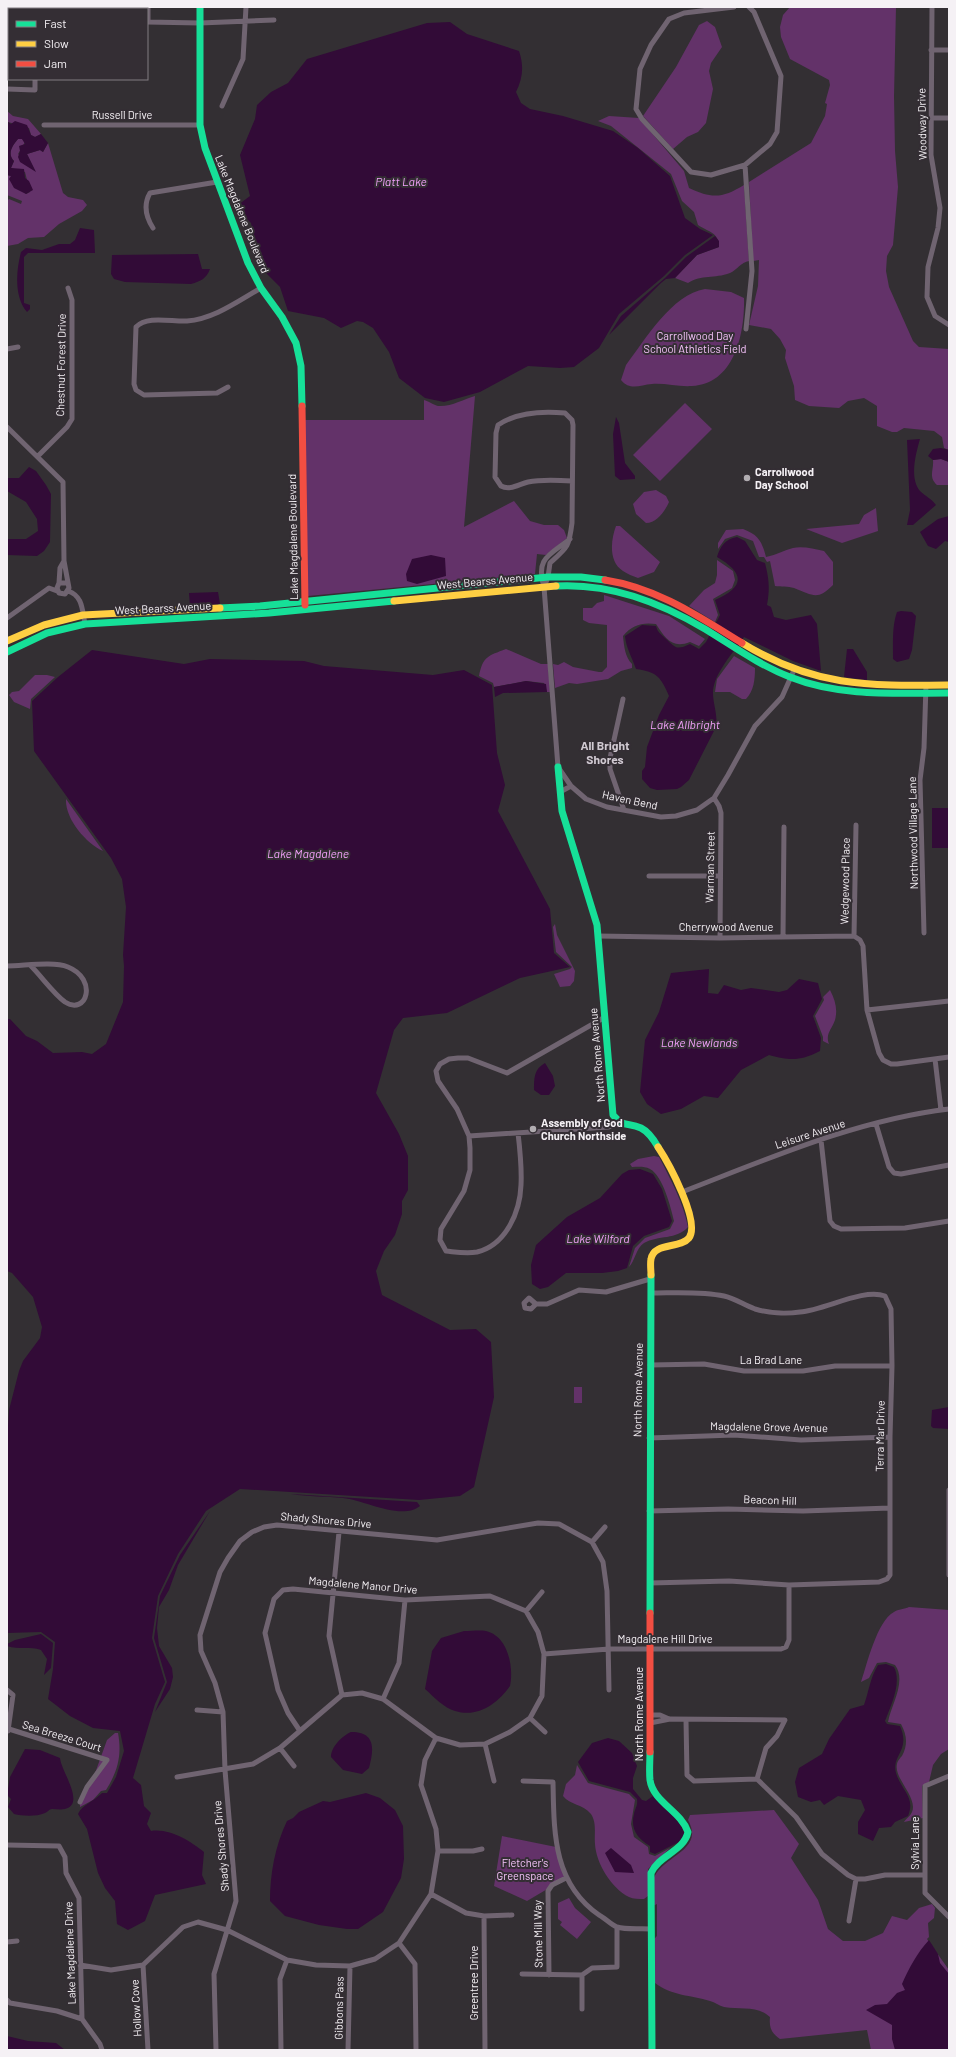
<svg xmlns="http://www.w3.org/2000/svg" width="956" height="2057" font-family="Barlow,sans-serif">
	<rect width="100%" height="100%" fill="#332f33"/>
	<path fill="#633269" d="M790,7H896L894,96L895,151L898,187L893,245L887,256L886,271L889,287L913,341L919,347L949,349V450L944,448L942,437L934,431L904,428L897,432H892L877,426V406L864,398L848,401L839,408L809,406L795,400L794,386L785,358L786,350L780,339L771,329L749,325L758,286L759,260L753,261L749,182L811,143L825,116L827,104L825,103L830,85L829,80L790,59L781,37L780,27L783,15Z
		M707,21L715,27L722,47L711,63L709,71L713,89L706,123L698,132L687,137L673,149L643,116L676,67L699,25Z
		M7,111L13,116L28,119L41,134L35,137L31,135L29,128L8,122Z
		M609,116L639,118L684,171L689,188C712,199 723,198 744,185L749,261C741,262 737,270 730,273C714,279 702,274 688,283L675,278L697,255L719,247C719,232 708,232 698,225L694,212L682,201L671,174L611,126L598,121Z
		M18,139H22L25,142L18,154L35,171L27,154L40,150L43,152L48,143L63,193L68,197L83,200L87,205L82,211L59,224L44,237L28,238L18,244L7,246V201L9,199L21,204L22,201L7,195V175L11,176L26,194L30,192L25,172L11,168L14,161C7,154 12,146 18,139Z
		M705,289L731,292L744,298C745,332 735,384 692,386C679,387 665,383 652,384C640,385 630,391 621,380L626,365C645,340 672,294 705,289Z
		M475,396L464,527L514,501L530,521L544,525H558L564,530L567,538L546,555L537,554L535,574L308,596L304,420H424V400C428,401 434,405 438,406C451,407 464,399 475,396Z
		M685,403L712,429L660,481L633,455Z
		M941,459L949,462V485H937C928,477 934,470 933,460Z
		M656,490L666,496L669,502C665,511 657,523 646,523L636,514L633,504L644,492Z
		M876,508L878,531L842,543L806,529L859,524L864,515Z
		M616,526H620L660,562L654,572L638,578C633,576 627,574 623,571C608,562 611,539 616,526Z
		M743,529C759,535 762,542 766,557C777,555 784,550 793,548C803,546 814,549 824,551L833,562V585C817,601 813,595 794,588C788,586 781,587 775,586L770,561L767,562L764,557H759L753,541L737,535L725,539L718,549V543L726,530Z
		M717,560L733,571L735,580L732,588L713,599L718,615L715,622L689,606L704,590L715,583L717,575Z
		M604,595L669,616L705,639L699,646L690,642C672,649 665,638 656,624C642,622 632,625 623,636C624,646 625,657 632,664V668L621,671L608,679L577,684L569,683L555,688L553,664L558,665L564,662L573,667L599,672H602L607,667V625L589,623L583,620V608H592L597,603L604,601Z
		M506,649L541,664H548L550,692H547L544,683L526,681L494,687L493,683L479,676C483,656 488,656 506,649Z
		M734,656L755,668C755,679 754,691 746,699H742L730,692H715L717,679Z
		M35,675H47L55,677L31,699L30,709L14,702L9,695L12,692L19,691Z
		M66,799L103,851C86,843 65,819 66,799Z
		M555,924L557,935L575,971L574,981L570,986L560,987L554,974L570,969L572,967L556,952L553,927Z
		M830,990C835,1000 838,1009 835,1020C832,1029 825,1034 829,1044L823,1041V1037L815,1016L824,1000L823,997Z
		M654,1156L659,1157C671,1180 683,1202 688,1227C677,1240 658,1235 644,1243C636,1248 635,1261 629,1267L635,1248L645,1238L670,1229L674,1221C671,1208 663,1176 650,1169C644,1166 638,1167 632,1167L630,1164L638,1159Z
		M574,1387H582V1403H574Z
		M909,1607L949,1610V1749L941,1754L933,1765L929,1782L922,1786L923,1818L904,1822C907,1817 913,1815 913,1807C913,1793 894,1777 897,1764C897,1762 900,1758 902,1756C908,1745 907,1735 901,1724L888,1722C891,1705 907,1681 895,1665L886,1662L877,1663L869,1678L861,1682C867,1664 877,1621 894,1612C898,1609 905,1609 909,1607Z
		M115,1733H118C122,1755 118,1771 106,1790L101,1791L93,1800L80,1807V1800L94,1776L107,1740Z
		M577,1765L588,1783L629,1794L635,1800L631,1824L634,1837L648,1847L649,1854L655,1856L670,1848L648,1869V1896L644,1899C639,1899 633,1899 629,1897C611,1888 596,1863 595,1844C594,1834 597,1823 591,1814C583,1804 570,1805 563,1796L566,1784L575,1775Z
		M774,1810L799,1844L791,1858L818,1900L828,1929L843,1941H865L883,1933L892,1916L907,1920L919,1908L932,1904L935,1908L934,1918L928,1923L929,1937L927,1939L949,1970V2050H871L867,2030L780,2039C771,2033 769,2027 770,2017C757,2005 741,2010 724,2007C719,2006 715,2002 710,2001C691,1995 672,1996 655,1983L654,1939L657,1936V1904L653,1906C653,1899 651,1888 653,1881C659,1856 706,1852 688,1820L690,1815Z
		M502,1836L556,1847L566,1878L527,1901L494,1886Z
		M569,1898L575,1908L591,1922L577,1939L560,1925L562,1922L558,1919V1903Z"/>
	<path fill="#320b37" d="M450,22L467,34L519,51C524,66 523,78 516,92L521,103L530,109L563,116L613,131L638,148L670,176L685,218L700,229L713,235L685,255L664,276L619,314L599,348L574,367L560,368L528,366L480,392L444,402L425,398L399,378L389,352L373,328L363,322L357,321L341,328L324,318L288,311L280,287L263,270L259,261L251,223L240,212L238,205L250,196L240,155L255,119L257,105L271,92L288,83L307,59L427,23Z
		M7,119L8,122L11,124L15,121L27,125L31,135L35,137L41,134L48,143L43,152L40,150L27,154L36,172L20,162L18,157L20,151L19,146L25,144L22,139H18C12,146 7,154 14,161L11,168L24,169L25,178L29,181L33,190L26,194L14,188L9,179L11,176L7,175Z
		M80,228L94,230L95,253H28L24,257V303L30,305V309L27,312C14,297 16,271 21,252L26,248L42,250L59,244H70L75,240Z
		M715,236L719,241V247L697,255L675,278L666,279L661,283L609,335L621,316L665,278L686,257Z
		M198,254L202,269H210C206,279 201,281 191,284L125,282L114,279L111,274L112,255Z
		M616,417L619,423L625,463L635,476V479L620,480L615,476L613,434Z
		M920,439C916,453 909,478 920,491C925,496 932,499 936,505L913,525H907L910,510L907,440Z
		M941,448L949,450V462L941,459L933,460L928,456L933,449Z
		M29,467L36,471L46,485L51,494L50,542L44,551L37,556L7,555V539H26L38,531L37,519L26,502L7,491V478H19Z
		M949,516V542L945,541L936,549L928,546L920,532L938,519Z
		M737,537L745,541L757,560L765,563C769,579 770,588 767,605L771,607L774,617L786,620L811,615L817,624L821,671L793,661L744,637C734,652 713,674 713,693C713,704 718,715 716,727L689,780L681,787L677,789L657,790L650,788L642,779V771L645,767L647,747L659,715L669,696C661,677 657,672 636,669C632,657 626,648 625,636L642,625L656,626C658,633 660,633 665,638C675,647 676,651 690,644L699,649L706,642L720,615L715,600C745,587 745,573 717,557C720,547 725,539 737,537Z
		M431,555L445,558L446,576L417,584L407,581L406,574L412,559Z
		M218,592L220,604L190,606L189,593Z
		M901,611L912,612L916,616L912,650L909,659L897,662L893,659C893,643 892,626 897,612Z
		M847,649H853L867,672V680L844,677Z
		M92,650L184,664L210,659L304,661L324,666L433,675L464,670L492,685L497,753L505,785L498,811L550,909L554,953L570,967L520,978L447,1013L403,1018L394,1030L376,1093L399,1134L408,1156V1190L402,1201V1214L395,1235L384,1251L376,1271L382,1295L450,1330L476,1329L491,1342L494,1397L474,1487L460,1496L419,1500L240,1489L206,1511L178,1554L158,1596L152,1638L165,1682L155,1704L133,1778L141,1785L144,1806L151,1813L147,1824L151,1831C170,1828 190,1841 204,1852L202,1875L206,1884L155,1895L145,1921L128,1930L117,1924L115,1901L105,1888L98,1873L87,1829L78,1814C82,1805 94,1801 102,1793H107L116,1777L124,1751L120,1731L93,1728L70,1716L48,1699L53,1669L55,1642L41,1632L7,1633V1442L9,1410L19,1371L23,1361L40,1338L42,1327L33,1297L12,1273L7,1271V1019H10L26,1036L37,1041L53,1053L82,1052L92,1054L106,1044L123,1002L124,966L123,955L126,907L122,879L111,858L34,751L32,701L58,677Z
		M526,681L546,684L547,692L503,693L495,697L494,687Z
		M932,808H948V848H932Z
		M709,969L708,993L718,994L724,985L741,990L751,988L779,992L787,990L799,979L818,983L822,999L813,1016L821,1038L820,1051C800,1061 791,1061 769,1055L741,1070L718,1098L704,1096L681,1109L661,1114L647,1104L640,1092L645,1040L659,1012L671,973Z
		M545,1063L553,1076L555,1086L549,1095H541L534,1090C534,1078 534,1069 545,1063Z
		M640,1169L653,1174L662,1189L672,1221L669,1227L644,1236L633,1246L627,1268L618,1271L602,1273H566L548,1287L540,1289L532,1284L531,1265L536,1245L567,1217L600,1198L622,1174L629,1170Z
		M949,1407V1429L933,1428L931,1426L932,1410Z
		M291,1494L417,1502L420,1506C401,1521 365,1500 343,1498C326,1496 309,1497 291,1494Z
		M210,1511L178,1565L169,1590L159,1607L157,1628L159,1646L172,1668L173,1677L170,1689L155,1712L167,1682L154,1638L160,1596L180,1555Z
		M464,1631C471,1631 480,1630 486,1631C508,1636 514,1667 510,1686C497,1704 478,1718 455,1711C444,1708 434,1697 425,1689L432,1651L441,1638Z
		M41,1634L53,1643L51,1668L44,1675L47,1659L41,1650C30,1646 19,1650 7,1646V1644L15,1640Z
		M886,1664L894,1667C902,1683 891,1705 885,1721L887,1724L900,1726C911,1751 891,1755 896,1773C901,1790 916,1797 908,1816L895,1822L891,1827L879,1828L873,1841L858,1834V1822L865,1810L861,1800L838,1796L824,1805L820,1800L811,1802L798,1797L795,1782L799,1768L822,1754L829,1739L850,1709L864,1705C869,1691 870,1678 878,1665Z
		M351,1732C376,1732 374,1749 369,1768L362,1774L343,1770L331,1757C331,1747 342,1736 351,1732Z
		M608,1738L619,1741L632,1753L637,1766L633,1778V1789L642,1800L646,1801L653,1796C664,1807 681,1820 685,1835L681,1841L655,1854L650,1852V1846C638,1839 630,1829 634,1814C635,1808 638,1806 637,1799L630,1792L589,1781L578,1762L592,1743Z
		M25,1749L40,1750L60,1758C61,1771 86,1804 65,1809C61,1810 56,1809 52,1809C49,1809 48,1812 45,1813C36,1817 22,1816 14,1814L8,1807L11,1799L7,1795L10,1777Z
		M366,1793L380,1798L395,1810L403,1826L404,1859L401,1878L383,1912L358,1929H347L319,1925L285,1916L270,1901C270,1874 275,1846 287,1821L293,1818L299,1812L323,1801L330,1802Z
		M611,1848L631,1865L634,1873L615,1872L605,1853Z
		M929,1940L938,1954L940,1963L949,1974V2050H895L892,2039V2025L866,2010L875,2005L887,2004L897,1993L905,1990L902,1984C909,1968 917,1953 929,1940Z
		M7,2036L28,2041L56,2043L65,2050H7Z"/>
	<g fill="none" stroke-linecap="round" stroke-linejoin="round">
		<path stroke="#706471" stroke-width="5" d="M734,7L684,13L669,19L651,45L640,69L636,109L642,119L691,172L711,175L745,165L770,144L777,132L781,76L754,12L749,7
			M932,7L931,155L940,208L938,228L928,267L927,297L935,316L949,325
			M30,9V7
			M147,22L200,23L274,20
			M148,22V7
			M931,50H949
			M7,89L35,90V79
			M222,106L243,59L246,7
			M931,118H949
			M44,125H200
			M745,165L752,271L746,329
			M153,228C146,217 143,205 150,193L217,182
			M7,349L18,347
			M228,387L217,393L144,395L136,390L134,384L136,327C147,315 172,322 187,321C214,319 238,301 261,288
			M7,427L63,482L64,561
			M38,456L67,427L72,419V300L68,288
			M570,539C550,555 535,558 544,587L558,767L571,786L586,799L607,807L661,817L676,816L697,810L714,798L728,775L755,726L782,697L794,670
			M59,583L60,568L64,561L69,588L65,594L59,593L57,588L59,583H67
			M544,587L548,577L550,563C568,547 569,547 572,523L573,425L572,420L565,413C543,411 517,412 498,425L496,433L495,477L501,486C510,491 519,484 528,482C542,479 557,480 572,481
			M68,591C83,596 82,610 85,624
			M7,618L49,588L57,591
			M623,699L610,758V769L624,810
			M560,792L571,786
			M714,798L719,806L721,813L720,938
			M649,876H720
			M924,933L920,780L924,748L926,685
			M598,936L720,938L854,936L860,940L863,946L867,1010L879,1053L883,1060L891,1064H897L949,1057
			M854,936L856,825
			M783,937L784,827
			M7,966C24,966 53,961 68,967C98,979 87,1016 65,1002C53,993 42,977 31,966
			M867,1010L949,1001
			M935,1059L941,1110
			M876,1124L889,1167L894,1173L901,1174L949,1165
			M518,1133C520,1150 522,1167 521,1185C520,1212 506,1245 477,1252C466,1254 456,1252 446,1251L440,1240L441,1229L464,1191L470,1170V1148L469,1136L457,1109L438,1081L436,1071L440,1064L449,1059L458,1058H468L507,1073L605,1017
			M469,1136L609,1127L620,1123
			M821,1140L830,1221L834,1226L841,1229L905,1228L949,1221
			M682,1192C768,1159 856,1120 949,1109
			M536,1304L531,1309L525,1308L524,1303L529,1298L536,1304H547L579,1290L606,1292L650,1279
			M650,1365L704,1364L744,1371H803L835,1366H892
			M649,1438L734,1435L801,1440L890,1437
			M949,1490V1575
			M649,1511L728,1509L803,1511L890,1508
			M339,1532L329,1636L342,1695
			M592,1542L605,1527
			M650,1583L729,1581L789,1585L879,1582L887,1579L890,1575V1437L892,1366L891,1309L885,1296C863,1288 825,1310 800,1312C786,1314 768,1313 755,1309C744,1305 734,1298 724,1296C701,1291 674,1293 651,1293
			M526,1611L542,1592
			M544,1654L609,1649H781L786,1647L789,1640V1585
			M7,1690L13,1695L8,1731
			M383,1699L399,1663L405,1600
			M197,1710L223,1712
			M650,1715H660L669,1719
			M530,1718L545,1732
			M686,1720L687,1775L694,1781L757,1779
			M650,1723L670,1719L785,1720L777,1736L766,1748L757,1779
			M9,1729L107,1760L87,1787L80,1802
			M485,1744L494,1781
			M280,1748L294,1766
			M949,1776L925,1786V1893L949,1917
			M177,1777L253,1764L280,1748L342,1695L362,1693L383,1699L436,1738L460,1745L485,1744L510,1732L530,1718L542,1696L544,1654L538,1632L526,1611L490,1596L405,1600L293,1589L283,1590L274,1599L265,1633L278,1690L288,1713L300,1731
			M757,1779L796,1817L822,1854L848,1875L856,1879H865L885,1875H925
			M523,1781L553,1782C554,1833 553,1883 599,1915C605,1918 611,1925 617,1927C627,1930 641,1928 651,1929
			M7,1845L59,1846L65,1857L66,1873L79,1898L82,2019L100,2044L102,2050
			M438,1851H473L482,1849
			M431,1894L466,1913L484,1916L512,1915
			M484,1916L485,2050
			M849,1921L856,1879
			M7,1942L17,1941
			M399,1943L415,1964L416,2050
			M80,1965L111,1970L143,1965L183,1927L198,1922L227,1930L287,1960L316,1965L350,1966L375,1959L399,1943L431,1894L438,1851L436,1829L421,1785L425,1760L436,1738
			M143,1965L148,2050
			M522,1974L582,1975L592,1968L617,1967V1927
			M549,1975L548,1891L552,1885L566,1878
			M582,1975V2009
			M7,2000L10,2003L57,2011L82,2019
			M216,2050L214,1974L236,1901L225,1770L223,1712L215,1683L201,1651L200,1635L220,1572L228,1558L240,1541L252,1532L264,1527L277,1525L437,1540L538,1523L559,1524L592,1542L603,1562L607,1591L609,1690
			M281,2050L280,1979L287,1960
			M348,2050L350,1966"/>
		<path stroke="#16e098" stroke-width="7" d="M200,7V125L205,148L248,263L261,288L282,317L296,343L301,366L302,406
			M556,586C610,583 659,602 705,629C733,646 759,665 790,677C840,697 896,693 949,693
			M220,608L260,606L548,577H581L605,580
			M7,652L47,633L85,624L269,613L394,601
			M558,767L562,811L597,925L613,1115C624,1128 628,1122 641,1128C649,1132 654,1140 658,1147
			M650,1613L651,1275
			M650,1752C650,1761 649,1771 650,1780C653,1802 681,1811 688,1832C684,1851 659,1855 651,1873L652,2050"/>
		<path stroke="#ffcf43" stroke-width="7" d="M394,601L556,586
			M7,641L44,625L83,615L220,608
			M742,643C814,687 867,686 949,685
			M651,1275C651,1270 650,1264 651,1259C654,1242 680,1249 689,1238C701,1222 668,1162 658,1147"/>
		<path stroke="#f24e42" stroke-width="7" d="M302,406L305,605
			M605,580C657,588 698,616 742,643
			M650,1613V1752"/>
	</g>
	<g fill="#b1adb1" stroke="#342e34" stroke-width="1.5">
		<circle cx="747" cy="478" r="4"/>
		<circle cx="533" cy="1129" r="4"/>
	</g>
	<g text-anchor="middle" stroke-width="4" stroke-linejoin="round" paint-order="stroke">
		<g font-size="11" fill="#f5f1f5" stroke="#342e34">
			<text x="122" y="119">Russell Drive</text>
			<text transform="translate(922 124) rotate(-91)" y="4">Woodway Drive</text>
			<text transform="translate(242 214) rotate(68)" y="4">Lake Magdalene Boulevard</text>
			<text transform="translate(61 365) rotate(-89)" y="4">Chestnut Forest Drive</text>
			<text transform="translate(293 537) rotate(-91)" y="4">Lake Magdalene Boulevard</text>
			<text transform="translate(485 581) rotate(-5)" y="4">West Bearss Avenue</text>
			<text transform="translate(163 608) rotate(-3)" y="4">West Bearss Avenue</text>
			<text transform="translate(630 800) rotate(12)" y="4">Haven Bend</text>
			<text transform="translate(913 833) rotate(-91)" y="4">Northwood Village Lane</text>
			<text transform="translate(710 867) rotate(-89)" y="4">Warman Street</text>
			<text transform="translate(845 881) rotate(-89)" y="4">Wedgewood Place</text>
			<text x="726" y="931">Cherrywood Avenue</text>
			<text transform="translate(597 1055) rotate(-95)" y="4">North Rome Avenue</text>
			<text transform="translate(810 1134) rotate(-18)" y="4">Leisure Avenue</text>
			<text x="771" y="1364">La Brad Lane</text>
			<text transform="translate(638 1390) rotate(-89)" y="4">North Rome Avenue</text>
			<text transform="translate(769 1427) rotate(1)" y="4">Magdalene Grove Avenue</text>
			<text transform="translate(880 1436) rotate(-89)" y="4">Terra Mar Drive</text>
			<text transform="translate(770 1500) rotate(2)" y="4">Beacon Hill</text>
			<text transform="translate(326 1520) rotate(5)" y="4">Shady Shores Drive</text>
			<text transform="translate(363 1585) rotate(5)" y="4">Magdalene Manor Drive</text>
			<text x="665" y="1643">Magdalene Hill Drive</text>
			<text transform="translate(639 1714) rotate(-90)" y="4">North Rome Avenue</text>
			<text transform="translate(62 1736) rotate(17)" y="4">Sea Breeze Court</text>
			<text transform="translate(915 1843) rotate(-90)" y="4">Sylvia Lane</text>
			<text transform="translate(221 1846) rotate(-95)" y="4">Shady Shores Drive</text>
			<text transform="translate(538 1934) rotate(-91)" y="4">Stone Mill Way</text>
			<text transform="translate(70 1953) rotate(-92)" y="4">Lake Magdalene Drive</text>
			<text transform="translate(474 1983) rotate(-90)" y="4">Greentree Drive</text>
			<text transform="translate(136 2008) rotate(-93)" y="4">Hollow Cove</text>
			<text transform="translate(339 2008) rotate(-89)" y="4">Gibbons Pass</text>
		</g>
		<g font-size="11" fill="#f3c2f8" stroke="#342e34">
			<text x="695" y="340">Carrollwood Day<tspan x="695" dy="13">School Athletics Field</tspan></text>
			<text x="525" y="1867">Fletcher's<tspan x="525" dy="13">Greenspace</tspan></text>
		</g>
		<g font-size="11" font-weight="bold" fill="#f5f1f5" stroke="#342e34" text-anchor="start">
			<text x="755" y="476">Carrollwood<tspan x="755" dy="13">Day School</tspan></text>
			<text x="541" y="1127">Assembly of God<tspan x="541" dy="13">Church Northside</tspan></text>
		</g>
		<g font-size="12" font-style="italic" fill="#f1a0f9" stroke="#342e34">
			<text x="401" y="186">Platt Lake</text>
			<text x="685" y="729">Lake Allbright</text>
			<text x="308" y="858">Lake Magdalene</text>
			<text x="699" y="1047">Lake Newlands</text>
			<text x="598" y="1243">Lake Wilford</text>
		</g>
		<g font-size="12" font-weight="bold" fill="#d1cad2" stroke="#342e34">
			<text x="605" y="750">All Bright<tspan x="605" dy="14">Shores</tspan></text>
		</g>
	</g>
	<rect width="956" height="2057" fill="none" stroke="#f5f1f5" stroke-width="16"/>
	<rect x="8" y="8" width="140" height="72" fill="#342e34" stroke="#817c81"/>
	<rect x="16" y="21" width="20" height="6" fill="#16e098" stroke="#817c81"/>
	<text x="44" y="28" font-size="12" fill="#f5f1f5">Fast</text>
	<rect x="16" y="41" width="20" height="6" fill="#ffcf43" stroke="#817c81"/>
	<text x="44" y="48" font-size="12" fill="#f5f1f5">Slow</text>
	<rect x="16" y="61" width="20" height="6" fill="#f24e42" stroke="#817c81"/>
	<text x="44" y="68" font-size="12" fill="#f5f1f5">Jam</text>
</svg>
